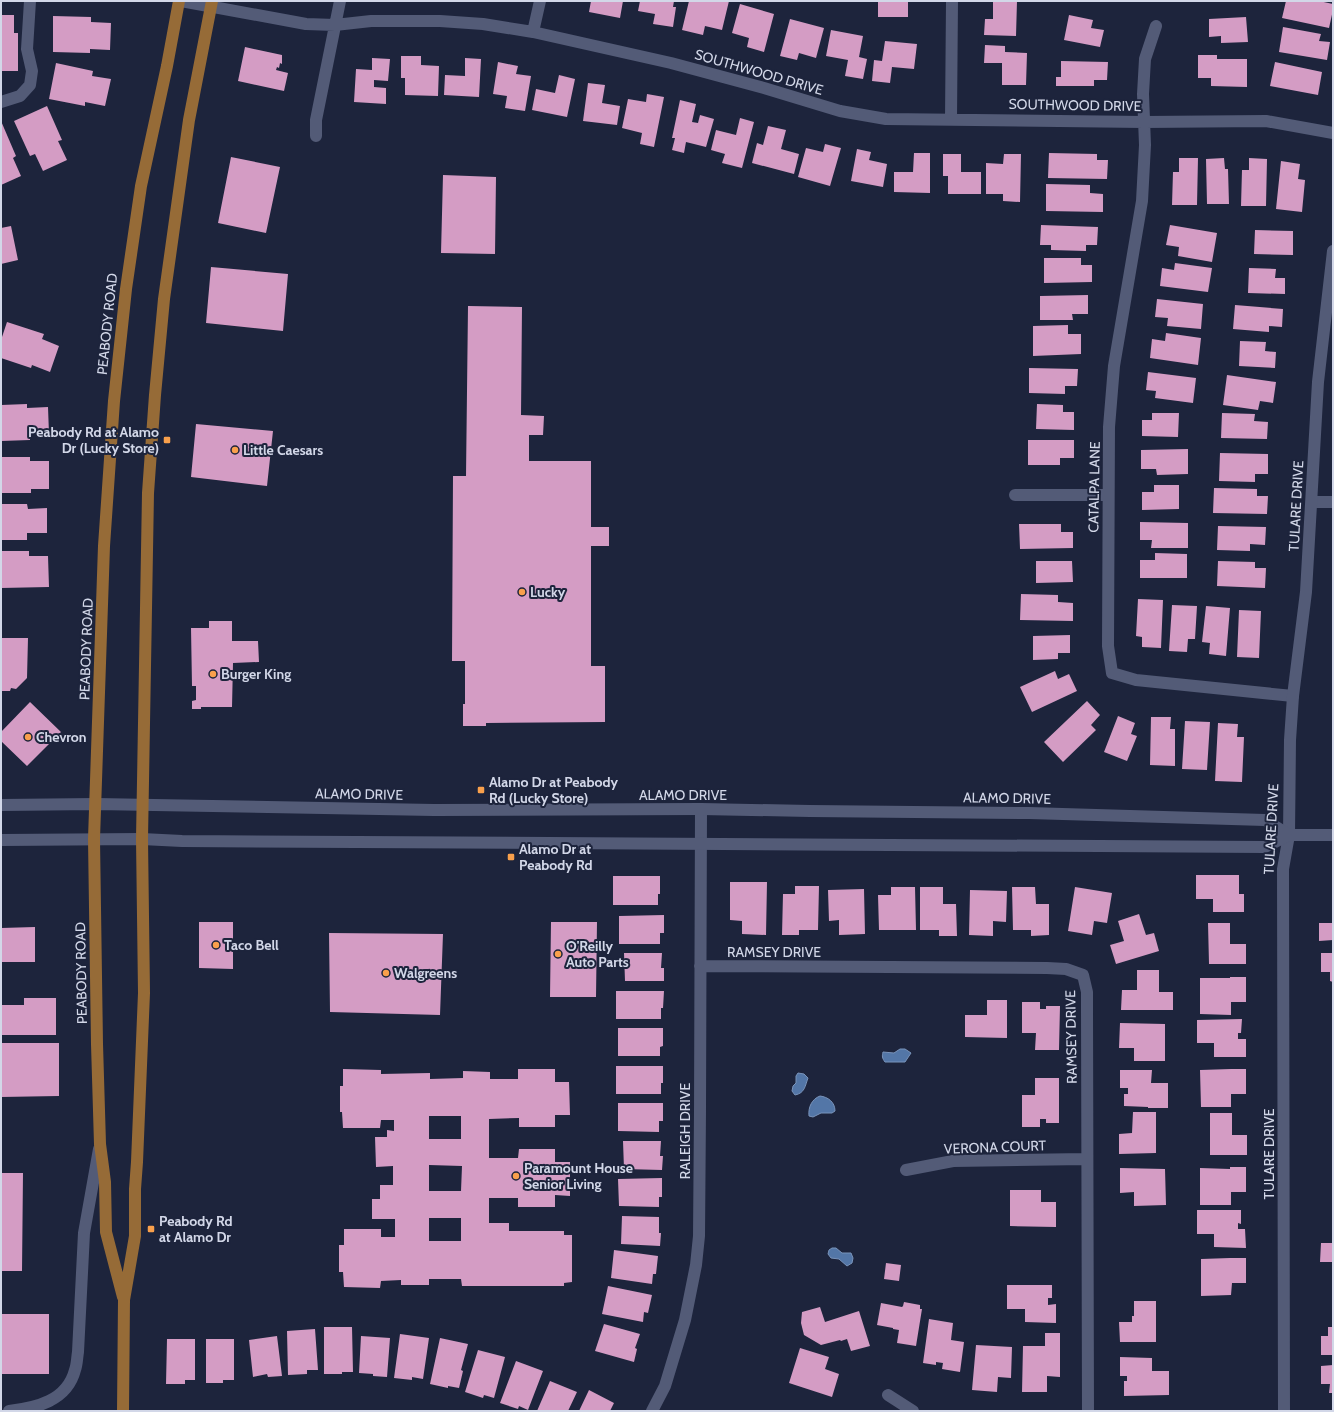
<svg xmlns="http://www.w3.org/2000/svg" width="1334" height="1412" font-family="Cabin,sans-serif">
	<rect width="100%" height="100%" fill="#1d243c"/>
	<path fill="#5376a7" stroke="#7993ba" d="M900,1049H905L911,1053L905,1062H885C882,1058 882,1056 883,1052L894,1053Z
		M798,1073L804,1074L808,1078C805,1086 805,1093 795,1095L792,1091L793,1086L796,1083V1076Z
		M820,1096C828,1097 835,1102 835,1111L832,1113H821L813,1117L809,1116C808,1107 812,1099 820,1096Z
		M832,1248H836L842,1253H851L853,1258L852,1263L847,1266L839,1259L831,1258L828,1254L829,1250Z"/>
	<path fill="#d49cc4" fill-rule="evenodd" d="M591,1H623L620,18L589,12Z
		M640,1H674L673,7H676L673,27L653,24L655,14L638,11Z
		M689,1H729L722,30L705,26L703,35L682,30Z
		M878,1H908V17H878Z
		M993,1H1017L1016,36L984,35L985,19H993Z
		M1286,1H1319L1333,4V10L1329,28L1282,18Z
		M740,4L774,14L764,52L747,47L749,38L732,33Z
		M1,15H14V33H18V71H1Z
		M1069,15L1093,20L1091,28L1104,30L1100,47L1064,40Z
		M53,16L91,17V22L111,23L110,50L90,49V53L53,52Z
		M1246,17L1248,42L1221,43V36L1209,37V19Z
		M790,19L824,28L816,58L799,53L797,60L780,56Z
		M1283,27L1321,34L1319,41L1330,42L1327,60L1279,52Z
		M831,30L863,36L859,57L867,59L863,79L845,76L848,60L826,56Z
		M885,41L917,44L914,69L892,67L890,83L872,81L874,60L882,61Z
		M985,45L1005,46V52L1027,53L1026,85H1002V63H984Z
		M245,47L282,55V64L280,63L279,68L277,67L276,70L288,73L284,91L238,81Z
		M1198,55H1217V59H1247V87L1211,86V78H1198Z
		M401,56H421V65L439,66L438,96L405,95V78H401Z
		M372,58L390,59L388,81L374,80V87L386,88V104L354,102L356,69L372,70Z
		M465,58L481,59L479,97L444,95L445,75L465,76Z
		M1061,61L1108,62L1107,80H1094V86H1056V77H1061Z
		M498,62L518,66L516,74L531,76L525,111L505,108L507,96L493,94Z
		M1275,62L1322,72L1318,95L1270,86Z
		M56,63L93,71L92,76L111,79L105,106L85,102V106L49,99Z
		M559,75L575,79L567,117L532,110L536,89L555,93Z
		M588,83L605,85L602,103L620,106L617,125L583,121Z
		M647,94L664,97L654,147L640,144L642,133L622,128L628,99L646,102Z
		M680,100L696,104L692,122L698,123L700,115L714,119L706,147L686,142L684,153L672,150L675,138H672Z
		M47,106L62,140L58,141L67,160L43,171L35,154L30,156L14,121Z
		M740,118L754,122L742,168L722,163L725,154L711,150L716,130L736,135Z
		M1,121L16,156L13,158L21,176L1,185Z
		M768,126L786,130L781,149L799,154L794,174L752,163L757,143L763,145Z
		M825,144L841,148L830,186L798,177L806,148L823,152Z
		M857,149L871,152L869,160L887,164L883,187L851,181Z
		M914,153H930V193L894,192V172H913Z
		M1049,153L1097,154V160H1108L1107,179L1048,178Z
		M943,154H961V172H981V194H948V176H943Z
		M1004,154H1021L1020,202L1003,201V194H986V163L1003,164Z
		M231,157L280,167L266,233L218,223Z
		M1179,158H1198L1197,205H1172L1173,172H1179Z
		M1224,158L1225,169H1228L1229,204H1207L1206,159Z
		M1249,158L1267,159L1266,206H1241L1242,170H1249Z
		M1281,161L1300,164L1298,179L1305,180L1302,212L1276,209Z
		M443,175L496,177L495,254L441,253Z
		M1046,184L1090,185V193L1103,194V212L1046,211Z
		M1041,225L1098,227L1097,245H1086V251L1051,250V245H1040Z
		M1170,225L1217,233L1212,262L1178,256L1179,247L1166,245Z
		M11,226L18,260L1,264V228Z
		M1255,230L1293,231V255L1254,254Z
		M1044,258H1081V265H1092V282L1044,283Z
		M1175,263L1212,268L1208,292L1160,286L1162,268L1174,270Z
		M211,267L288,274L283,331L206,323Z
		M1249,268L1276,269L1275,278H1285V294L1248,293Z
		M1088,295V314H1072L1073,320H1040V296Z
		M1157,299L1203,304L1201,329L1167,326L1168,318L1155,317Z
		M1235,305L1283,309L1282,327L1269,326V332L1233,329Z
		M468,306L522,307L521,415L544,416L543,435H529V461H591V527H609V546H591V666H605V722L486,723V726H463V704H465V661H452L453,476H466Z
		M7,322L44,334L42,339L59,346L50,372L32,365L31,368L1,358V340Z
		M1068,325V334H1081V354L1033,356V326Z
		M1166,333L1201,338L1198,365L1150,358L1152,339L1165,341Z
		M1240,341L1266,342L1265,351L1276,352L1275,368L1239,366Z
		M1029,368L1078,369L1077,386H1065V394L1029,393Z
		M1148,372L1196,378L1193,403L1155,398L1156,391L1146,390Z
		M1227,375L1276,382L1273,403L1260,401L1258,410L1223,405Z
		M27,404V408L48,407L49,434L30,435V440L1,441V405Z
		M1037,404L1063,405V412H1074V430L1036,429Z
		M1152,413H1179L1178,437L1142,436V420H1152Z
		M1222,413L1255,414L1254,421L1268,422L1267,439L1221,438Z
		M196,424L273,431L267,486L191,477Z
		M1028,440H1074V458H1060V465H1028Z
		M1188,449V474L1157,475L1156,469H1141V450Z
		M1220,453L1268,454V474H1255V482L1219,481Z
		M1,457H30V461H49V489H31V493H1Z
		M1154,485H1179V509L1142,510V492H1154Z
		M1214,488L1257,489V496H1268L1267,514L1213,513Z
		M1,504H27L28,509L47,508V533H27V540H1Z
		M1140,522L1188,523V548H1151L1152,540H1140Z
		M1019,524H1061V532H1073V548L1020,549Z
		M1218,526L1266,527L1265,545L1250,544V551L1217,550Z
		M1,551H29V556H48L49,587L1,588Z
		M1155,553L1187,554V578H1140V560H1155Z
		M1036,561H1072L1073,582L1036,583Z
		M1218,561L1255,562V568H1266L1265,588L1217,586Z
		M1021,594L1058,595V602L1073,603V621L1020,620Z
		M1138,599L1163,600L1161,648L1142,647V637L1136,636Z
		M1172,605L1197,606L1195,639H1188L1187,652L1169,651Z
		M1206,606L1230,608L1226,656L1209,654L1210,643L1202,642Z
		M1239,610L1261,611L1259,658L1237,657Z
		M209,621H232V641H258L259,662L233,663L232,707H201V709H192V701L196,700V686H192L191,628H209Z
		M1070,635V653H1058V659L1033,660V636Z
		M1,638H28L27,678L16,689L11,688L10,691H1Z
		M1055,671L1058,679L1069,674L1077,691L1032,712L1020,687Z
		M1087,701L1100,715L1091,725L1096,730L1063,762L1044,742Z
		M30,702L61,732L27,766L1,741V732Z
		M1118,716L1135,723L1131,734L1137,736L1127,761L1104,752Z
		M1151,717H1171L1170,729H1175V766L1150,765Z
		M1185,721L1210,722L1207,770L1182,769Z
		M1218,723L1238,724L1237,737H1244L1242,782L1215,781Z
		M1196,875H1239V894H1244V912H1213V899H1196Z
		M613,876H660V894H658V905H613Z
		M730,882H767L766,935L742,934V921L730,920Z
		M795,886H819L818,930H799V935H782L783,894H795Z
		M891,887H915L916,930H879L878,895H891Z
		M920,887H943V904H956L957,936H939V930H920Z
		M1012,887H1035L1036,904H1049V935L1031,936V930H1013Z
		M1075,887L1112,893L1107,923L1094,921L1092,935L1068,931Z
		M864,889L865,934L839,935V920L829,921L828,890Z
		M970,890L1007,891L1006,922L993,921V936L969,935Z
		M1139,914L1146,935L1154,933L1159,951L1116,964L1110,945L1124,941L1118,921Z
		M664,915V933H660V944H619V916Z
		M199,922H233V969L199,968Z
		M551,922H597L596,997H550Z
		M1208,923H1230V944H1246V964H1209Z
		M1319,923H1333V940L1319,941Z
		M35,927V962H1V928Z
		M329,933L443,934L440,1015L330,1012Z
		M624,953H662L661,968H664V981H625Z
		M1321,953H1333V982L1330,981V972H1321Z
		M1137,970H1159V992H1173V1010H1121L1122,990H1137Z
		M1230,977H1246V1002H1231V1015L1200,1014V978H1230Z
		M616,991H664L663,1008H661V1019H616Z
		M24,998H56V1035H1V1005H24Z
		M987,1000H1007V1038L965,1037V1015H987Z
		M1022,1002H1040V1009H1046V1006H1060L1059,1050H1035L1036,1033H1022Z
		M1242,1019L1241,1033H1238V1039H1246V1057H1214V1043H1197V1020Z
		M1120,1023L1165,1024V1061H1134V1048H1119Z
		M618,1028H663V1046L660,1047V1056H618Z
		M1,1043H59V1096L1,1097Z
		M616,1066H663V1083H661V1094H616Z
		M343,1069L381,1070V1074L430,1073V1079L463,1078V1071L490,1072V1079H518V1069H555V1082H569L570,1115H555V1127H519V1118L489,1119V1158H518L519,1149H555V1162H570V1196L555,1195V1207H518V1198H489V1223H509V1231H564V1235H572V1282L564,1283V1286H462L461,1279H429V1285H401V1280L381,1281L380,1288L344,1287L343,1272H339V1245H344V1229H381V1237H395V1219H372V1199H380V1185H393V1166L376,1167L375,1137H387V1130L394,1131V1120H381L380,1128H343L342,1112H340V1086H343ZM429,1116H461V1139H429ZM429,1165L462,1166L461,1191H429ZM429,1218H461V1241H429Z
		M1231,1069H1246V1094H1231V1107H1201L1200,1070Z
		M1120,1070H1152L1151,1083H1168V1108H1148V1107L1124,1106V1094H1128V1088H1120Z
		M1035,1078H1059V1123H1046V1119H1040V1127H1022V1095H1035Z
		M618,1103H663V1121H659V1132L618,1131Z
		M1133,1112H1156V1153L1119,1154V1134L1132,1133Z
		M1210,1113H1232V1135H1247V1155H1210Z
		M623,1141H661L660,1156H663L662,1170L624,1169Z
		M1230,1167H1246V1192H1231V1205H1200V1168L1230,1169Z
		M1120,1168L1165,1169L1166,1205L1134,1206V1192L1120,1193Z
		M1,1173H23L22,1271H1Z
		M662,1178V1197H659V1207L619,1206L618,1179Z
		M1010,1190H1041V1202H1056V1227L1010,1226Z
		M1197,1210H1241V1224L1238,1223V1229H1245L1246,1248L1214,1247V1234H1197Z
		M622,1216L659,1217V1233H661L660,1246L621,1244Z
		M1321,1243H1333V1262H1320Z
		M614,1250L658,1256L656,1274H653L652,1284L611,1278Z
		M1230,1258H1246V1283H1232L1231,1295L1201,1296V1259Z
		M886,1263L901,1265L899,1281L884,1279Z
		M1007,1285H1052V1298H1048V1305L1056,1304V1323L1025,1322V1309H1007Z
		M608,1286L652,1295L648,1313L644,1312L643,1322L602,1314Z
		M1134,1301H1156V1342H1120L1119,1322H1132V1316H1134Z
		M904,1302L920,1305V1309H922L916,1346L897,1343L899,1330L893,1329V1328L877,1325L881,1303L902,1307L903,1306Z
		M820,1307L825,1322L859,1311L870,1346L851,1351L847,1339L841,1341L840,1340L821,1345L804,1335L801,1323L802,1312Z
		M1,1314H49V1374H1Z
		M929,1319L953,1323L951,1340L964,1342L960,1372L942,1369L943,1363L936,1362V1365L923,1363Z
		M604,1324L640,1334L635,1348L637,1349L634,1362L595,1351Z
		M324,1327H352L353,1372H342V1374H324Z
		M1328,1327H1333V1355H1321V1336H1328Z
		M315,1329L318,1370H307V1374L288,1375L287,1331Z
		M1045,1333H1060V1377L1047,1376V1392H1022L1023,1346H1045Z
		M400,1334L429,1338L423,1379L412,1377V1380L394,1378Z
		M277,1336L282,1376L268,1377L267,1374L253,1377L249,1340Z
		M361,1336L390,1338L387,1377L373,1376V1374L359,1373Z
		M440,1338L468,1344L461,1370L463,1371L459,1388L448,1386V1388L430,1384Z
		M167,1339H195V1380H185V1384H166Z
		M206,1339H234V1380H223V1383H206Z
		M976,1345L1012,1347L1011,1378L998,1377L997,1392L972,1390Z
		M800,1348L829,1357L825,1369L839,1374L832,1397L789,1383Z
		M478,1350L505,1357L494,1398L484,1395L483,1398L465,1392Z
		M1120,1357L1152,1358V1371H1169V1395L1124,1396V1381H1127V1376H1120Z
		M516,1361L543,1371L528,1410L519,1406L518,1409L500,1403Z
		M1333,1365V1393H1329L1330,1384H1321V1366Z
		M550,1381L577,1392L568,1411H537Z
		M589,1390L614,1403L610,1411H579Z"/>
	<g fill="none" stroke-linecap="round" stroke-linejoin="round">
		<path stroke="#535b77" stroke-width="12" d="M181,1L306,24L335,25L371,21H440L483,24L533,32L671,63L764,88L840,111L886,119L1144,122L1266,121L1333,133
			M1156,26L1145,59L1143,94L1145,145L1142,201L1114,366L1109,427L1108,646L1112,673L1136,680L1293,696
			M533,32L540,1
			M1,102L20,96L30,85L32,71L27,49L30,1
			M951,119L952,1
			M316,136V120L340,1
			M1015,495H1108
			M1312,502H1333
			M700,966L1047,968L1066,969L1083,975L1087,992V1011L1088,1411
			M906,1170L953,1161L1086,1159
			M888,1395L913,1411
			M652,1411L665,1386L685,1320L696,1265L699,1236L700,1111L701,809"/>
		<path stroke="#535b77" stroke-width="12" d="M1284,1411L1283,869L1289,835L1290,740L1293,696L1306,592L1318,382L1333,251"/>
		<path stroke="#535b77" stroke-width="12" d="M1,805L96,804L434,810L701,809L810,811L1029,813L1265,820L1289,835
			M1,840L142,839L182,841L1265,847L1289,835H1333
			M9,1411C36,1408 67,1401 75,1370C77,1365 77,1358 78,1352L84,1233L99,1149"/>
		<path stroke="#966b37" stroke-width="12" d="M123,1297L106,1232L105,1182L100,1144L97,1044L94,839L104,546L114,401L126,289L141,186L167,66L179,1
			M123,1411L124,1300L135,1236V1189L137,1162L144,993L142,839L148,493L155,395L164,299L189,120L212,1"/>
	</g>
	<g fill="#f9a04c" stroke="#1d243c" stroke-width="1.5">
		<rect x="163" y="436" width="8" height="8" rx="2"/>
		<circle cx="235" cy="450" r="4"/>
		<circle cx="522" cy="592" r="4"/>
		<circle cx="213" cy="674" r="4"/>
		<circle cx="28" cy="737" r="4"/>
		<rect x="477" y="786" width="8" height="8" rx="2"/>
		<rect x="507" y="853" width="8" height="8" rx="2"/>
		<circle cx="216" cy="945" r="4"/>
		<circle cx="558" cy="954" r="4"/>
		<circle cx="386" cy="973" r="4"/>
		<circle cx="516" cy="1176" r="4"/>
		<rect x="147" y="1225" width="8" height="8" rx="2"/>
	</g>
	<g text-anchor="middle" stroke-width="4" stroke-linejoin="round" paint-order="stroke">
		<g font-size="14" fill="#d2d7e8" stroke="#1d243c">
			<text transform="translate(759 72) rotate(16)" y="5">SOUTHWOOD DRIVE</text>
			<text transform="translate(1075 105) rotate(1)" y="5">SOUTHWOOD DRIVE</text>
			<text transform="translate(107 324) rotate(-84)" y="5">PEABODY ROAD</text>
			<text transform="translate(1094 487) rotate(-89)" y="5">CATALPA LANE</text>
			<text transform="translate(1296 506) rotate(-87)" y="5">TULARE DRIVE</text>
			<text transform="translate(86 649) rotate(-88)" y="5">PEABODY ROAD</text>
			<text transform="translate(359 794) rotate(1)" y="5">ALAMO DRIVE</text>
			<text x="683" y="800">ALAMO DRIVE</text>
			<text transform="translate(1007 798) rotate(1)" y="5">ALAMO DRIVE</text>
			<text transform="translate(1271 829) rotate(-87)" y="5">TULARE DRIVE</text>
			<text x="774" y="957">RAMSEY DRIVE</text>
			<text transform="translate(81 973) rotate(-91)" y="5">PEABODY ROAD</text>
			<text transform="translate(1071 1037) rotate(-91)" y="5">RAMSEY DRIVE</text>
			<text transform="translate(685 1131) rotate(-90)" y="5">RALEIGH DRIVE</text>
			<text transform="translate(995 1147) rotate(-2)" y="5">VERONA COURT</text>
			<text transform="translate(1269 1154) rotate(-90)" y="5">TULARE DRIVE</text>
		</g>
		<g font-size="14" font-weight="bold" fill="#d2d7e8" stroke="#1d243c" text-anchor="start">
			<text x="159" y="437" text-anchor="end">Peabody Rd at Alamo<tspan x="159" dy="16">Dr (Lucky Store)</tspan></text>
			<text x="243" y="455">Little Caesars</text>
			<text x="530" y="597">Lucky</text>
			<text x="221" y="679">Burger King</text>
			<text x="36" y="742">Chevron</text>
			<text x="489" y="787">Alamo Dr at Peabody<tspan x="489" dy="16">Rd (Lucky Store)</tspan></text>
			<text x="519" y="854">Alamo Dr at<tspan x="519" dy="16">Peabody Rd</tspan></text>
			<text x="224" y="950">Taco Bell</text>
			<text x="566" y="951">O'Reilly<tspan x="566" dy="16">Auto Parts</tspan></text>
			<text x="394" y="978">Walgreens</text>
			<text x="524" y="1173">Paramount House<tspan x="524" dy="16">Senior Living</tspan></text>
			<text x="159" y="1226">Peabody Rd<tspan x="159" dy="16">at Alamo Dr</tspan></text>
		</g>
	</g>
	<rect width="1334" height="1412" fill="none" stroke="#d2d7e8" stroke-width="4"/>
</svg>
